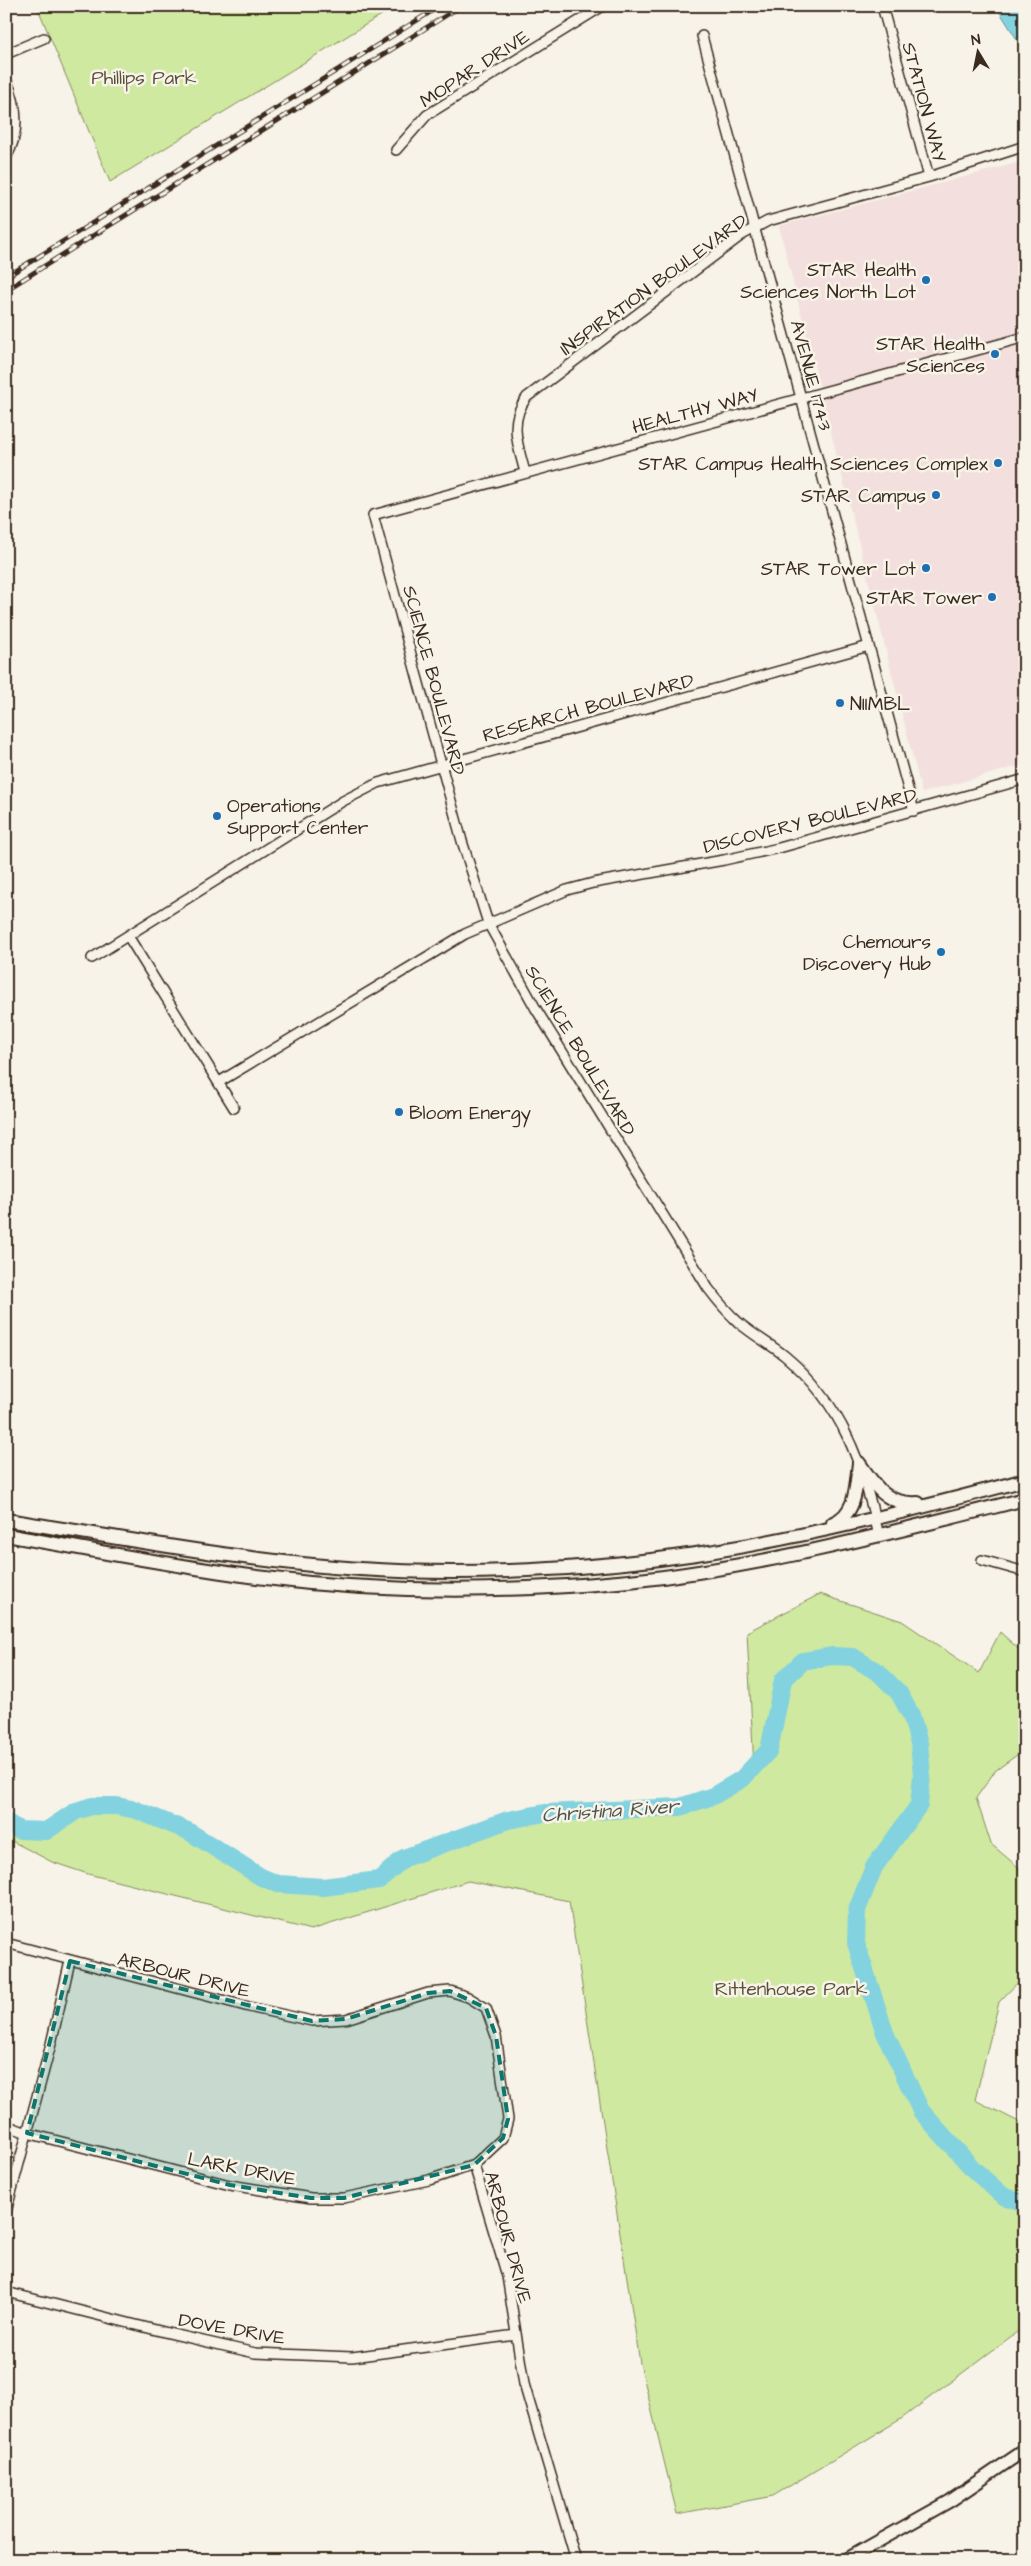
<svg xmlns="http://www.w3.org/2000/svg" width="1031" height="2566" font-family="'Architects Daughter',sans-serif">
	<rect width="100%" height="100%" fill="#f7f3e8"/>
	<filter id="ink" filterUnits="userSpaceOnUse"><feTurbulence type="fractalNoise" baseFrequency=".02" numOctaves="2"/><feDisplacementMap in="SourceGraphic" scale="10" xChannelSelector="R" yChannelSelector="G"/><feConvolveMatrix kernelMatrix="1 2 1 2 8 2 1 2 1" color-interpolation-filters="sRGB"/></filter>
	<g filter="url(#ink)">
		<path fill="#f2dfde" d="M1025,161V764L922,793L779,226Z"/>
		<path fill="#cfe9a0" stroke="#858a5f" d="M37,6H396L110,182Z
			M820,1594L902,1621L979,1673L1000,1632L1025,1655V1749L995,1771L976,1798L991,1844L1025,1873V1975L999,2002L975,2100L1025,2125V2326L901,2419L773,2496L677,2514L640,2363L569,1901L468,1881L311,1930L88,1874L52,1862L6,1838V1822L19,1830L38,1832L53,1828L76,1811L92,1806H117L136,1810L188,1831L261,1877L294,1887H323L379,1880L404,1858L508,1820L545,1813L645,1810L680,1807L696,1803L728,1788L754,1768L747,1632Z"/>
		<path fill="#83d2e0" stroke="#668f92" d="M996,6H1025V50L1023,49Z"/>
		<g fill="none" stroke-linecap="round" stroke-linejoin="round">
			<path stroke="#83d2e0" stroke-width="18" d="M6,1822L19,1830L46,1831L76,1811L92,1806H117L136,1810L188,1831L261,1877L278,1884L323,1887L379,1880L404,1858L508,1820L545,1813L680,1807L713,1796L742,1779L769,1750L783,1680L803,1661L832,1656L853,1657L879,1673L899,1693L911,1715L919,1743L922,1775L919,1805L874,1867L857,1910L856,1943L885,2033L921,2111L973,2169L1003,2196L1025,2203"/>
			<g stroke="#3b2a1e" stroke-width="12">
				<path id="street" d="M882,6L929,177
					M702,36L914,811
					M6,54L44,38
					M6,79C18,106 21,132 6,158
					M396,150L427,115L603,6
					M525,472C518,446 508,421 527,397L742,235L768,221L929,177L1025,146
					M128,936L234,1108
					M92,958L343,801L378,783L869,646
					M219,1082L465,934L567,890L593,883L724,860L779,848L1025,779
					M879,1536C863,1465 843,1404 785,1356C770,1344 753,1335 738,1322C727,1312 717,1300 708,1288L536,1009L488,923L462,841L373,515L1025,337
					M982,1560L1025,1572
					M6,1943L249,2007L312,2021L346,2019L428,1993L450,1991L468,1997L486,2008L496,2036L508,2119L503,2138L474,2165L429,2180L344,2198H311L230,2185L27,2133L6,2125
					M474,2165L507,2276L524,2384L576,2560
					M6,2212L51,2044L70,1961
					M6,2292L164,2332L255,2353L352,2357L516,2335"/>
			</g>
			<g stroke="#3b2a1e" stroke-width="15">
				<path id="secondary" d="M845,2560L950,2501L1025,2450"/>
			</g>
			<g stroke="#3b2a1e" stroke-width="16">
				<path id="primary" d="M859,1463C876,1487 885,1505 918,1503
					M6,1520C124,1538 241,1561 360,1569C468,1576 589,1570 696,1554C807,1537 917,1509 1025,1480
					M833,1523C857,1514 856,1485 859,1463
					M6,1535C90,1550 173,1566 257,1577C379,1593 506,1593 629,1581C763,1567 894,1532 1025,1499"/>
			</g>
			<use href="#street" stroke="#f7f3e8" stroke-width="9"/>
			<use href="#secondary" stroke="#f7f3e8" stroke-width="11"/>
			<use href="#primary" stroke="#f7f3e8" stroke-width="12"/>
			<g stroke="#3b2a1e" stroke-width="5">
				<path id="rail" d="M6,277L440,6
					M6,290L461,6"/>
			</g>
			<use href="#rail" stroke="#f7f3e8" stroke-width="3" stroke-dasharray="9" stroke-linecap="butt"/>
		</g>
	</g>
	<path fill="#0f766e" fill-opacity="0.2" stroke="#0f766e" stroke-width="4" stroke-dasharray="10 6" stroke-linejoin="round" d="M70,1961L312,2021L346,2019L428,1993L450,1991L486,2008L496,2036L508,2119L503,2138L474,2165L344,2198H311L230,2185L27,2133Z"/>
	<g fill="#1f6fb2" stroke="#f7f3e8" stroke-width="2">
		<circle cx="926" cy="280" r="5"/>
		<circle cx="995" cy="354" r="5"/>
		<circle cx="998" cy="463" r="5"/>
		<circle cx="936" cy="495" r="5"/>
		<circle cx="926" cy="568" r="5"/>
		<circle cx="992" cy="597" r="5"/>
		<circle cx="840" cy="703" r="5"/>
		<circle cx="217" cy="816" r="5"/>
		<circle cx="941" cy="952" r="5"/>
		<circle cx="399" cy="1112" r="5"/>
	</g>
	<g text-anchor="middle" stroke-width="5" stroke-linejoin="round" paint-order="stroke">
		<g font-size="19" fill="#3b2a1e" stroke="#f7f3e8">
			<text transform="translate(474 68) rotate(-33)" y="7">MOPAR DRIVE</text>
			<text transform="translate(925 102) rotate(75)" y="7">STATION WAY</text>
			<text transform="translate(653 284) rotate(-36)" y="7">INSPIRATION BOULEVARD</text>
			<text transform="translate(812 375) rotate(75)" y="7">AVENUE 1743</text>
			<text transform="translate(695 410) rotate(-15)" y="7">HEALTHY WAY</text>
			<text transform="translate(435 680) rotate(75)" y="7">SCIENCE BOULEVARD</text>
			<text transform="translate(588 707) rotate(-15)" y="7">RESEARCH BOULEVARD</text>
			<text transform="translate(810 820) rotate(-14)" y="7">DISCOVERY BOULEVARD</text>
			<text transform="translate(581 1050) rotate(59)" y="7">SCIENCE BOULEVARD</text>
			<text transform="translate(184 1974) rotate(14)" y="7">ARBOUR DRIVE</text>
			<text transform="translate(242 2168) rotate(11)" y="7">LARK DRIVE</text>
			<text transform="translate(509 2237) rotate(75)" y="7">ARBOUR DRIVE</text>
			<text transform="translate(232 2328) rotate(10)" y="7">DOVE DRIVE</text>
		</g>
		<g font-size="19" fill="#595038" stroke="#f7f3e8">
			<text x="144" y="84">Phillips Park</text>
			<text x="791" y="1995">Rittenhouse Park</text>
		</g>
		<g font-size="19" fill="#3b2a1e" stroke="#f7f3e8" text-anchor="end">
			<text x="916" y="276">STAR Health<tspan x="916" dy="22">Sciences North Lot</tspan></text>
			<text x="985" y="350">STAR Health<tspan x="985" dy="22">Sciences</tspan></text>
			<text x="988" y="470">STAR Campus Health Sciences Complex</text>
			<text x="926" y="502">STAR Campus</text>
			<text x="916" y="575">STAR Tower Lot</text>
			<text x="982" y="604">STAR Tower</text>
			<text x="850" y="710" text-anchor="start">NIIMBL</text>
			<text x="227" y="812" text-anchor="start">Operations<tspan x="227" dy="22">Support Center</tspan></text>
			<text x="931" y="948">Chemours<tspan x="931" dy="22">Discovery Hub</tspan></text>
			<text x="409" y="1119" text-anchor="start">Bloom Energy</text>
		</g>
		<g font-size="20" font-style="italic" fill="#4d544e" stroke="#f7f3e8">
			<text transform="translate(610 1810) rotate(-4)" y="7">Christina River</text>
		</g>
	</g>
	<rect width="1031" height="2566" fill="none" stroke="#f7f3e8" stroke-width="25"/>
	<rect x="12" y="12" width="1006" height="2541" fill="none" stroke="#3b2a1e" stroke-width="2" filter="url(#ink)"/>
	<g transform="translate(978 52) rotate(350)" stroke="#f7f3e8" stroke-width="4" paint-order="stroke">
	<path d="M0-4L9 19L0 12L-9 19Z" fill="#3b2a1e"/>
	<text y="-8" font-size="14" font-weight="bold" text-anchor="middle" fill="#3b2a1e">N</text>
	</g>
</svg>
